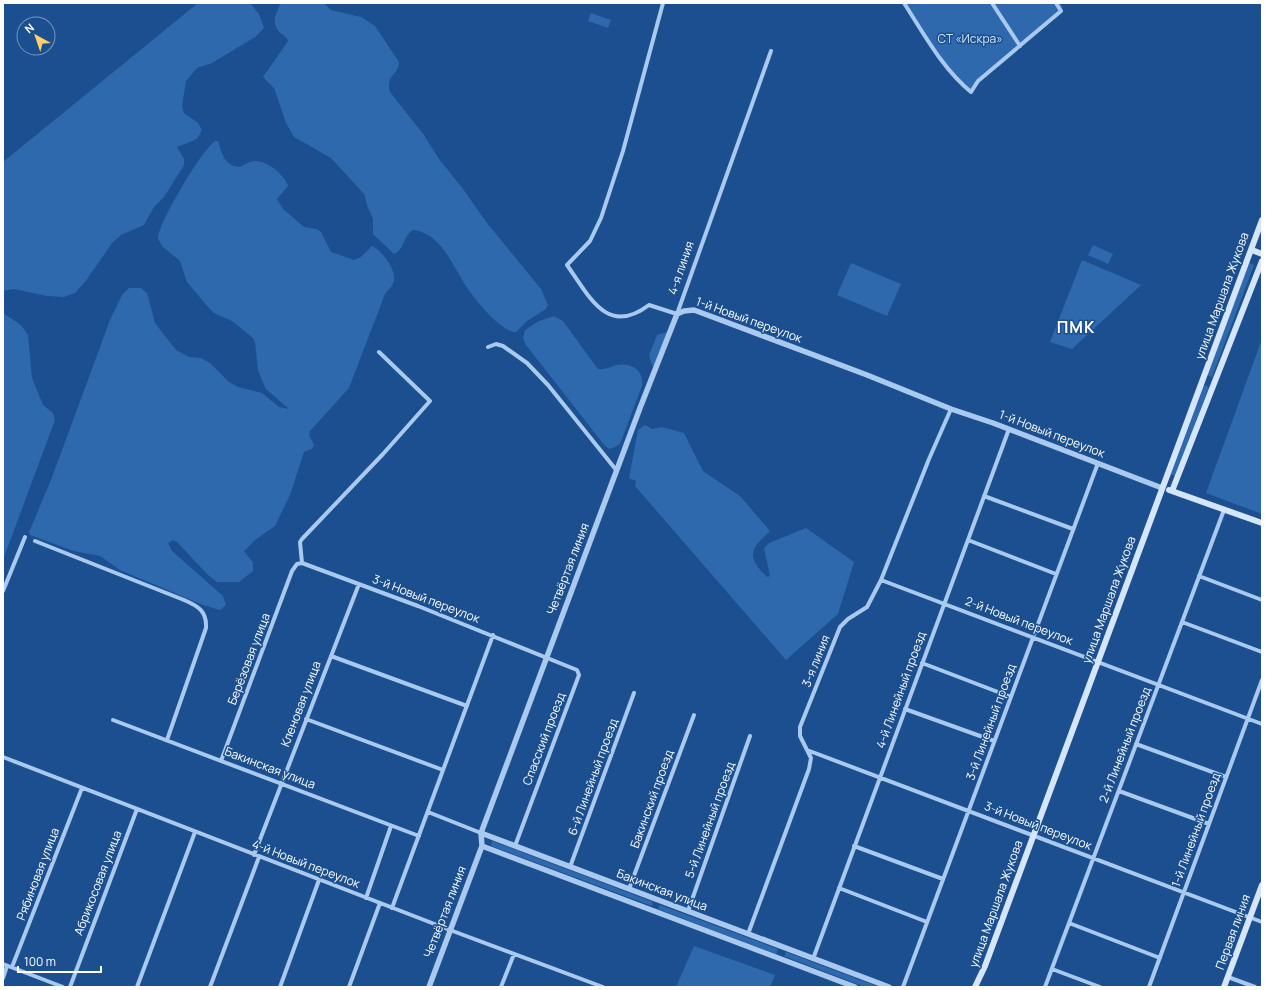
<svg xmlns="http://www.w3.org/2000/svg" width="1265" height="990" font-family="Manrope,sans-serif">
	<rect width="100%" height="100%" fill="#1b4f8f"/>
	<path fill="#2e69ad" d="M198,3H250L259,14L264,28L255,37L212,63L197,68L186,81L182,106L184,113L198,123L202,130L197,139L177,147L184,159V165L164,197L154,207L144,225L121,235L113,242L85,282L75,293L64,297L47,296L14,289L3,291V162Z
		M281,3H324L331,10L361,17L375,26L399,62C399,75 385,75 390,92L424,135L439,159L463,189L487,223L541,289L548,305L546,309L527,321L516,332C500,332 472,296 464,283C451,262 440,233 413,230C403,236 405,249 394,254L373,234V219L368,208L364,194L331,158L294,137L286,123L274,88L263,77L288,41C286,35 280,34 277,29C272,20 277,11 281,3Z
		M904,3H1060L1063,8L980,79L970,91L945,67Z
		M591,13L611,20L608,28L588,21Z
		M215,141H218C222,153 224,166 240,167C245,165 249,161 254,161C267,160 285,175 288,186L277,199L283,209L304,227L317,229L321,232L331,252L354,260L361,257L372,246C382,250 399,273 393,283C392,287 388,290 385,294L349,388L310,431L309,435L314,445L312,449L304,452L290,495L275,526L255,540L244,551L253,563V571L239,582H217L208,575L177,542L173,540L168,543L172,551L223,596L226,605L220,610L203,605L120,570L100,556L74,551L30,535L29,532L51,480L110,320L122,295L129,288H141L147,293L155,323L176,350L189,357L201,358L210,363L229,382L238,387L262,393L279,407L289,409L266,389L262,380L258,370L255,343L253,338L232,321L214,313L208,307L187,282L180,261L163,247L158,239C158,223 202,150 215,141Z
		M1093,245L1113,254L1108,264L1088,255Z
		M1082,260L1141,285L1072,349L1050,342Z
		M851,263L901,284L887,316L837,295Z
		M1249,263L1254,265L1212,377L1207,375Z
		M3,313L21,325L28,335L32,378L43,405L53,413L55,420L3,560Z
		M554,316L563,321L598,369C605,370 610,367 616,365C632,362 644,370 642,386L620,444L613,448L609,449L605,446L526,345L523,338L525,330L539,321Z
		M667,332L653,368L649,355L657,335Z
		M1262,339V514L1206,493Z
		M1203,385L1209,387L1175,476L1170,474Z
		M645,425L652,429L662,427L684,433L703,471L740,496L770,531C750,550 746,556 767,577L770,576L764,548L769,543L806,528L854,562L838,614L786,660L635,486L636,481L629,478L638,430Z
		M492,841L653,902L652,906L491,846Z
		M660,905L778,949L776,954L658,909Z
		M694,946L775,975L770,987H676Z
		M786,952L879,987H865L784,956Z"/>
	<g fill="none" stroke-linecap="round" stroke-linejoin="round">
		<path stroke="#a9c9ee" stroke-width="4" d="M663,3L623,151L601,218L590,241L567,265C589,296 607,337 649,305L677,314L771,51
			M904,3C924,34 942,68 971,92L978,81L1061,11L1056,3
			M992,3L1020,46
			M488,347L496,344L503,346L527,363L548,385L617,471
			M984,496L1073,529
			M968,540L1056,574
			M35,541L184,600C198,606 207,611 206,628L167,740
			M302,563L300,542L302,539L383,454L430,401L379,352
			M1199,576L1262,600
			M881,580L1262,724
			M3,591L25,537
			M1182,622L1262,652
			M331,656L467,706
			M922,663L1011,697
			M905,709L994,741
			M306,719L443,770
			M113,720L419,836
			M1136,744L1226,777
			M807,750L1262,922
			M3,757L450,930L603,987
			M221,761L292,571L297,564L302,563L418,606L577,670L579,675L515,846
			M1119,791L1209,824
			M428,812L481,833
			M854,846L943,879
			M254,855L359,584
			M570,867L634,693
			M839,888L927,922
			M629,889L694,715
			M366,898L391,826
			M392,908L493,635
			M688,911L750,736
			M1069,923L1160,958
			M748,934L809,769L811,758L800,736V727L840,627L848,619L867,607L881,580L929,459L951,409
			M813,959L1009,429
			M3,964L63,987
			M12,967L82,788
			M1052,969L1100,987
			M1228,977L1255,987
			M3,978L7,966
			M70,987L137,809
			M137,987L195,832
			M210,987L259,857
			M280,987L319,880
			M349,987L380,903
			M501,987L514,954
			M903,987L1098,463
			M1045,987L1224,510
			M1149,987L1262,680"/>
		<path stroke="#a9c9ee" stroke-width="5.5" d="M481,833L889,987
			M482,846L855,987
			M429,987L482,846L481,833L640,408L677,314L684,311L694,310L867,375L951,409L993,423L1162,488"/>
		<path stroke="#d6e6fa" stroke-width="6" d="M1252,250L1262,254
			M1169,490L1262,523
			M1172,491L1262,261
			M975,987L985,966L1262,220
			M1224,987L1262,885"/>
	</g>
	<g text-anchor="middle" stroke-width="3" stroke-linejoin="round" paint-order="stroke">
		<g font-size="12" fill="#cfe3fa" stroke="#1b4f8f">
			<text x="970" y="43">СТ «Искра»</text>
		</g>
		<g font-size="12" fill="#fff" stroke="#1b4f8f">
			<text transform="translate(681 268) rotate(-71)" y="4">4-я линия</text>
			<text transform="translate(1222 296) rotate(-70)" y="4">улица Маршала Жукова</text>
			<text transform="translate(749 320) rotate(20)" y="4">1-й Новый переулок</text>
			<text transform="translate(1052 434) rotate(21)" y="4">1-й Новый переулок</text>
			<text transform="translate(568 569) rotate(-69)" y="4">Четвёртая линия</text>
			<text transform="translate(426 599) rotate(21)" y="4">3-й Новый переулок</text>
			<text transform="translate(1109 600) rotate(-70)" y="4">улица Маршала Жукова</text>
			<text transform="translate(1019 621) rotate(21)" y="4">2-й Новый переулок</text>
			<text transform="translate(249 659) rotate(-69)" y="4">Берёзовая улица</text>
			<text transform="translate(816 661) rotate(-68)" y="4">3-я линия</text>
			<text transform="translate(901 690) rotate(-70)" y="4">4-й Линейный проезд</text>
			<text transform="translate(301 704) rotate(-69)" y="4">Кленовая улица</text>
			<text transform="translate(991 722) rotate(-70)" y="4">3-й Линейный проезд</text>
			<text transform="translate(544 739) rotate(-69)" y="4">Спасский проезд</text>
			<text transform="translate(1125 745) rotate(-69)" y="4">2-й Линейный проезд</text>
			<text transform="translate(270 768) rotate(21)" y="4">Бакинская улица</text>
			<text transform="translate(593 777) rotate(-70)" y="4">6-й Линейный проезд</text>
			<text transform="translate(652 799) rotate(-70)" y="4">Бакинский проезд</text>
			<text transform="translate(710 820) rotate(-70)" y="4">5-й Линейный проезд</text>
			<text transform="translate(1038 826) rotate(21)" y="4">3-й Новый переулок</text>
			<text transform="translate(1196 830) rotate(-70)" y="4">1-й Линейный проезд</text>
			<text transform="translate(306 864) rotate(21)" y="4">4-й Новый переулок</text>
			<text transform="translate(38 874) rotate(-69)" y="4">Рябиновая улица</text>
			<text transform="translate(98 883) rotate(-69)" y="4">Абрикосовая улица</text>
			<text transform="translate(662 890) rotate(21)" y="4">Бакинская улица</text>
			<text transform="translate(996 904) rotate(-70)" y="4">улица Маршала Жукова</text>
			<text transform="translate(445 912) rotate(-69)" y="4">Четвёртая линия</text>
			<text transform="translate(1233 932) rotate(-70)" y="4">Первая линия</text>
		</g>
		<g font-size="16" font-weight="bold" letter-spacing="1" fill="#fff" stroke="#1b4f8f">
			<text x="1076" y="333">ПМК</text>
		</g>
	</g>
	<rect width="1265" height="990" fill="none" stroke="#ffffff" stroke-width="8"/>
	<g transform="translate(36 36) rotate(320)"><circle r="19" fill="#1b4f8f" stroke="#7695bc"/>
	<path d="M0-3L7 15L0 10L-7 15Z" fill="#ffd166"/>
	<text y="-6" font-size="11" font-weight="bold" text-anchor="middle" fill="#ffffff">N</text>
	</g>
	<path d="M18 966v6h83v-6" fill="none" stroke="#ffffff" stroke-width="2"/>
	<text x="24" y="966" font-size="12" fill="#ffffff" stroke="#1b4f8f" stroke-width="3" paint-order="stroke">100 m</text>
</svg>
